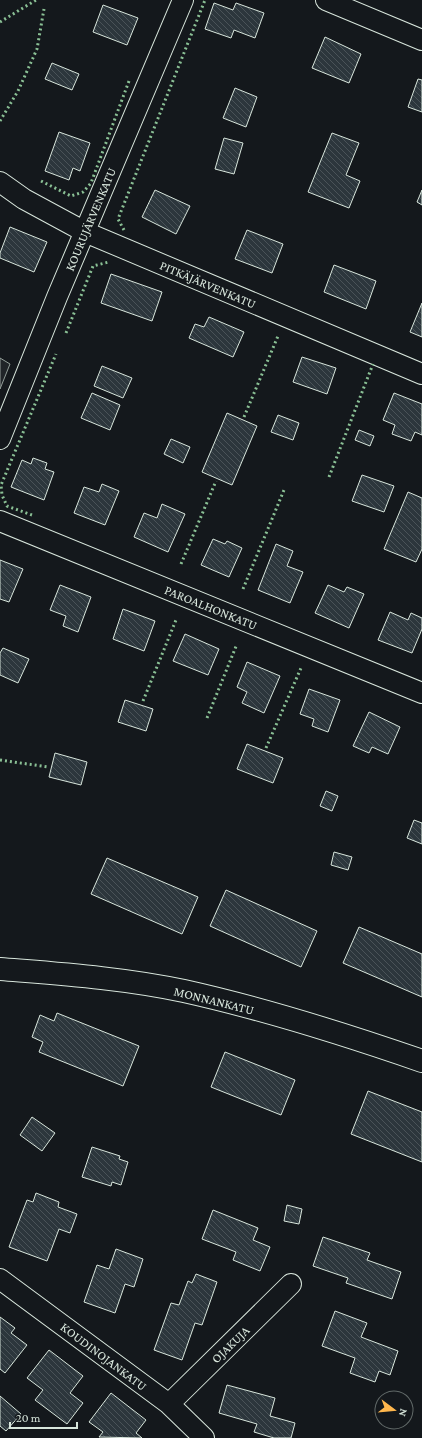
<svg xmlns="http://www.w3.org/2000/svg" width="422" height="1438" font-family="'Crimson Pro',serif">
	<defs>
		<pattern id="building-back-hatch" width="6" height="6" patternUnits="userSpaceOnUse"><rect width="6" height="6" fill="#2c363c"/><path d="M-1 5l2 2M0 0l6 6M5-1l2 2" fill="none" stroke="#4a5358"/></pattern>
	</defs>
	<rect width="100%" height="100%" fill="#14181c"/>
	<path fill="#202428" stroke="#939e99" d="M0,358L10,364L0,389Z"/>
	<path fill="url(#building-back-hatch)" stroke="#d8e6dc" d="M214,3L233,10L236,3L264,13L255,38L234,30L231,38L205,29Z
		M103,5L138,18L127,45L93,32Z
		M325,37L361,54L349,83L312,68Z
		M52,63L79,74L72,90L45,79Z
		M418,79L422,80V112L408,107Z
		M235,88L257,97L246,127L223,118Z
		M59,132L90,143L80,171L73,168L69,180L45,171Z
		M332,133L359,143L346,175L360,181L349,208L308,192Z
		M224,138L243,143L234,174L215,169Z
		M155,190L190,206L176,234L142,217Z
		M422,190V205L417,202Z
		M10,227L47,242L34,272L0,258V253Z
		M247,230L283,244L272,273L235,259Z
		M334,265L376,281L366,309L324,292Z
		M111,274L162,292L152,321L101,303Z
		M422,303V337L410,332Z
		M209,317L244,332L233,357L189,338L195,324L204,327Z
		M302,357L336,368L327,394L293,382Z
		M102,366L132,378L123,398L94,386Z
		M92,393L120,405L110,430L81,418Z
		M394,393L422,404V435L415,432L411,441L392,434L395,425L383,420Z
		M227,413L257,426L232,485L202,472Z
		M278,415L299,423L293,440L271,432Z
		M359,430L374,436L370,446L355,440Z
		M171,439L190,447L183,463L164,454Z
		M33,458L47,463L45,469L54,472L44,500L11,487L22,460L31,464Z
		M362,475L394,486L384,512L352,501Z
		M102,484L119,491L105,525L74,513L84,487L99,492Z
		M408,492L422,498V549L416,562L384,549Z
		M162,504L185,514L168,552L134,537L144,513L157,518Z
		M213,539L225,544L227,541L242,548L229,577L201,565Z
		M276,544L293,551L287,566L303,572L290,603L258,590Z
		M0,560L23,569L9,602L0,599Z
		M60,585L91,597L78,632L63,626L66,616L50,610Z
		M328,585L344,592L347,587L364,594L349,628L315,613Z
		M123,609L155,621L144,651L113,639Z
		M390,612L408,620L411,613L422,618V629L412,653L378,640Z
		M185,634L219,649L208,675L173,661Z
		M3,648L29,659L18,683L0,675V653Z
		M247,662L280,676L264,713L242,703L247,692L237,687Z
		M309,689L340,700L328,732L312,726L314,719L300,714Z
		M125,700L153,709L146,731L118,722Z
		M369,712L400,727L388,754L372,747L369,753L353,746Z
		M247,744L283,758L273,783L237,769Z
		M55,753L87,762L81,785L49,777Z
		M326,791L338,796L332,811L320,806Z
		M414,820L422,823V844L407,838Z
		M334,852L352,857L348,870L331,865Z
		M107,858L198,897L182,934L91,894Z
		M226,890L317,931L301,967L210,926Z
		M359,927L422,954V997L343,963Z
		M57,1013L139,1046L123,1086L39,1052L43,1042L32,1037L40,1015L54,1021Z
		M225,1052L295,1080L281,1115L211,1087Z
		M368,1091L422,1112V1162L351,1134Z
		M32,1117L55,1133L42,1151L20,1135Z
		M92,1147L120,1156L119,1159L128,1162L121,1185L112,1182L111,1186L82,1177Z
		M36,1193L59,1202L58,1207L77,1214L70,1233L59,1229L47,1261L9,1247L27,1200L33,1202Z
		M287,1205L302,1209L299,1224L284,1221Z
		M213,1210L258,1228L253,1240L270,1247L260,1271L233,1260L236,1252L202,1239Z
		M323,1237L370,1253L367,1260L401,1272L392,1299L346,1283L348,1278L313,1266Z
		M116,1249L143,1259L134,1287L125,1284L115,1313L84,1302L97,1265L109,1269Z
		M196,1274L217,1282L202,1325L195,1323L182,1360L154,1350L171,1303L179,1305L188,1281L192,1283Z
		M335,1311L367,1323L361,1337L398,1351L390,1375L379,1371L375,1382L350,1373L355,1358L322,1346Z
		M0,1317L15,1328L11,1333L27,1345L5,1373L0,1369Z
		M49,1350L83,1376L70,1393L83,1403L67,1424L35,1400L43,1390L27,1378Z
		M227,1385L275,1398L270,1416L295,1423L291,1438H274L254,1432L257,1424L219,1413Z
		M111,1393L146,1420L136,1433L142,1438L99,1437L103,1432L89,1422Z
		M0,1396L21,1414L6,1431L0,1426Z"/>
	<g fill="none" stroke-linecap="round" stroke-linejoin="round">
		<g stroke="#d8e6dc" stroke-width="22">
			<path id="minor" d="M326,0L422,40
				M0,182L24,199L85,232L422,374
				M0,439L57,297L183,0
				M0,521L422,693
				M0,1279L169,1404L204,1438
				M169,1404L291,1284"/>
		</g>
		<g stroke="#d8e6dc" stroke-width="24">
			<path id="secondary" d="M0,969C61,974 123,978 184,991C265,1009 344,1034 422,1061"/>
		</g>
		<use href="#minor" stroke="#14181c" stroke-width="20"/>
		<use href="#secondary" stroke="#14181c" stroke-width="22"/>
		<path stroke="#8ac095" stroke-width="3" stroke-dasharray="2 3" stroke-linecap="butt" d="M0,22L36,0
			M0,121L18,91L37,49L44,9
			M41,181L71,196L83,192L91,183L129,81
			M124,230L118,219L205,0
			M66,333L93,266L109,262
			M244,417L278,336
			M329,477L373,364
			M32,515L7,506L2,495L1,485L56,354
			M181,564L216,481
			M243,589L284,490
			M143,701L176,620
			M207,718L237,644
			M266,748L301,668
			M0,760L48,767"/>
	</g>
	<g text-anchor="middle" stroke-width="3" stroke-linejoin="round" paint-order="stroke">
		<g font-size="13" fill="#d8e6dc" stroke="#14181c">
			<text transform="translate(90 219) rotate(-67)" y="5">KOURUJÄRVENKATU</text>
			<text transform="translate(208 284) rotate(23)" y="5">PITKÄJÄRVENKATU</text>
			<text transform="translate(211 607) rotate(22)" y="5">PAROALHONKATU</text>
			<text transform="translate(214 1000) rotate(14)" y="5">MONNANKATU</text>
			<text transform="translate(230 1344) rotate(-44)" y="5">OJAKUJA</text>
			<text transform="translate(104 1356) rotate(37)" y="5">KOUDINOJANKATU</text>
		</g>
	</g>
	<g transform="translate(394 1410) rotate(106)"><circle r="19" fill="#14181c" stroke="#626a69"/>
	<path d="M0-3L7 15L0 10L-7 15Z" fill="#ffb74d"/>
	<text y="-6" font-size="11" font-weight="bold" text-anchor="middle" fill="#d8e6dc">N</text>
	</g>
	<path d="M10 1422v6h67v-6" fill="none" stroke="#d8e6dc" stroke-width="2"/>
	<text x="16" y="1422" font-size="12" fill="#d8e6dc" stroke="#14181c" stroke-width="3" paint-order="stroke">20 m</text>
</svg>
